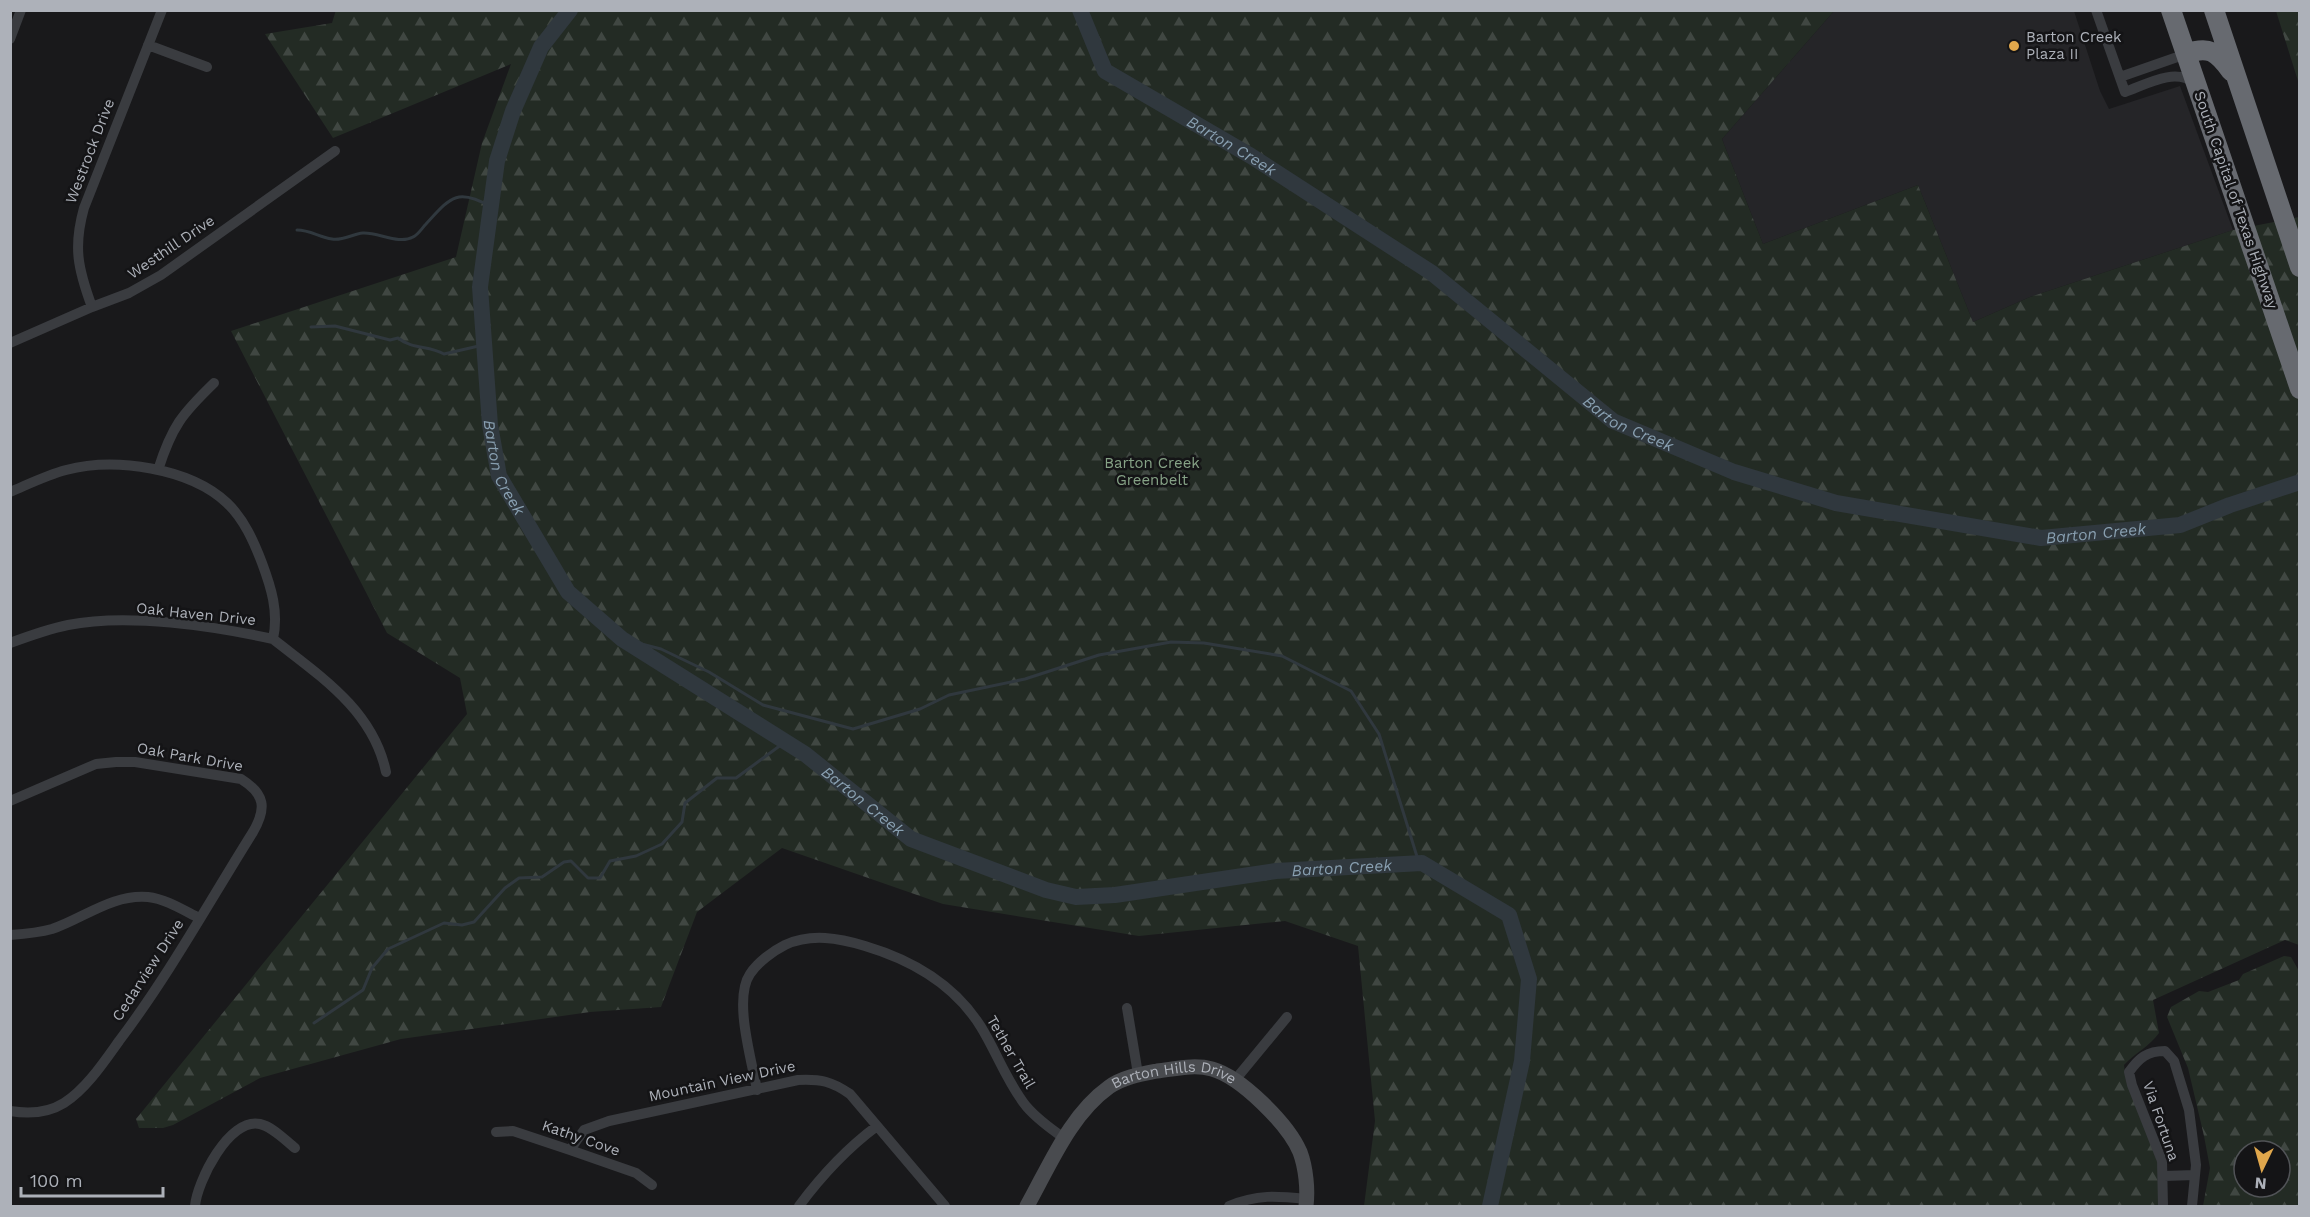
<svg xmlns="http://www.w3.org/2000/svg" width="2310" height="1217" font-family="'Work Sans',sans-serif">
	<defs>
		<pattern id="forest-firs" width="22" height="20" patternUnits="userSpaceOnUse" patternTransform="scale(1.5)"><rect width="22" height="20" fill="#232b24"/><path d="M5 1l3.5 6h-7zM16 11l3.5 6h-7z" fill="#404742"/></pattern>
	</defs>
	<rect width="100%" height="100%" fill="#19191b"/>
	<path fill="#252528" d="M1834,11H2074L2100,91L2109,109L2180,86L2233,230L2030,297L1973,322L1918,185L1763,244L1722,139Z"/>
	<path fill="url(#forest-firs)" fill-rule="evenodd" d="M336,10L1834,11L1722,139L1763,244L1918,185L1973,322L2030,297L2233,230L2299,217V945L2285,940L2153,1000L2159,1033C2150,1046 2135,1053 2124,1065L2125,1074L2154,1148L2160,1175L2159,1206H1364L1375,1121L1358,946L1285,921L1139,936L943,904L782,848L697,912L661,1007L590,1012L401,1039L260,1078L173,1125L163,1128H139L136,1119L467,714L460,678L387,633L231,331L456,257L482,143L511,64L333,138L265,34L332,23Z
		M2276,11H2299V84Z
		M2284,956L2291,957L2299,971V1206H2203L2210,1168L2204,1136L2188,1068L2167,1017L2171,1007L2199,991L2208,992L2239,980L2243,974ZM2244,1151H2280V1187H2244Z"/>
	<g fill="none" stroke-linecap="round" stroke-linejoin="round">
		<path stroke="#30383e" stroke-width="3" d="M297,230C310,230 319,237 332,239C343,241 352,234 363,233C378,232 399,245 413,237C418,235 422,228 426,224C450,198 457,187 491,207
			M311,327L335,326L390,340L398,338C413,350 428,345 444,354L483,345
			M622,639L661,649L709,672L763,705L853,729L920,709L949,695L1025,679L1099,655L1171,642L1204,643L1282,656L1351,691L1379,734L1419,863
			M314,1023L363,990L372,968L388,949L444,923L462,925L474,922L505,888L519,878L542,877L564,862L571,861L588,878H600L610,861L636,856L662,844L682,822L685,803L717,778H736L785,742"/>
		<g stroke="#30383e" stroke-width="16">
			<path id="s1" d="M570,10L541,47L513,111L497,161L480,287L490,425L499,476L568,592L622,639L805,754L911,839L1046,890L1076,897L1115,895L1276,871L1422,863L1509,915L1529,979L1522,1061L1490,1206"/>
			<path id="s2" d="M1080,10L1105,71L1251,156L1432,273L1613,421L1734,472L1836,503L2041,538L2180,525L2230,505L2300,482"/>
		</g>
		<path stroke="#3a3c40" stroke-width="10" d="M2096,10L2125,92C2145,85 2175,67 2194,83
			M10,39L21,10
			M148,45L207,67
			M2120,77L2186,54
			M92,307C78,269 73,247 84,208L162,10
			M10,343L92,307L129,293L161,275L335,151
			M158,470C172,426 182,414 214,383
			M10,492C29,484 47,475 66,470C115,457 190,468 227,503C244,519 254,542 262,563C271,587 279,612 273,639C320,676 373,710 386,772
			M10,643C29,636 48,629 68,625C128,613 213,626 273,639
			M10,801L96,764L116,762H135L241,779C265,794 267,808 253,832C209,902 169,975 119,1041C104,1062 86,1089 64,1103C48,1113 28,1114 10,1111
			M10,935C24,934 38,933 52,929C84,918 112,894 148,897C166,899 183,910 199,918
			M1127,1008L1138,1074
			M1235,1080L1287,1017
			M757,1090C752,1061 733,999 750,974C758,962 773,951 785,945C811,933 839,938 865,946C912,960 955,985 981,1027C997,1053 1007,1082 1026,1106C1037,1119 1051,1129 1064,1138
			M496,1132L513,1131L570,1150L636,1173L652,1185
			M570,1150L584,1130L609,1121L798,1080C821,1079 831,1081 850,1094L945,1206
			M2164,1176L2195,1175
			M195,1206C197,1182 229,1117 260,1124C273,1127 285,1140 295,1148
			M799,1206C822,1175 846,1149 877,1126
			M1229,1206C1257,1194 1277,1196 1307,1199
			M2163,1206L2162,1161L2132,1085L2129,1072C2139,1058 2147,1051 2165,1051L2174,1061L2189,1110L2196,1165L2192,1206"/>
		<path stroke="#494b4f" stroke-width="15" id="s3" d="M1027,1206C1050,1165 1070,1115 1109,1087C1123,1077 1141,1074 1157,1071C1175,1069 1194,1064 1212,1069C1241,1077 1288,1124 1300,1152C1306,1168 1308,1190 1306,1206"/>
		<path stroke="#676a70" stroke-width="20" d="M2171,10L2300,389
			M2214,10L2300,267
			M2186,54C2209,45 2217,52 2231,71"/>
	</g>
	<circle fill="#e0a74c" stroke="#141416" stroke-width="2" cx="2014" cy="46" r="6"/>
	<g text-anchor="middle" stroke-width="5" stroke-linejoin="round" paint-order="stroke">
		<g font-size="15" fill="#adb1b9" stroke="#141416" text-anchor="start">
			<text x="2026" y="42">Barton Creek<tspan x="2026" dy="17">Plaza II</tspan></text>
		</g>
		<g font-size="15" fill="#adb1b9" stroke="#141416">
			<text transform="translate(90 151) rotate(-69)" y="5">Westrock Drive</text>
			<text transform="translate(2236 200) rotate(71)" y="5">South Capital of Texas Highway</text>
			<text transform="translate(171 247) rotate(-34)" y="5">Westhill Drive</text>
			<text transform="translate(196 614) rotate(6)" y="5">Oak Haven Drive</text>
			<text transform="translate(190 757) rotate(10)" y="5">Oak Park Drive</text>
			<text transform="translate(148 970) rotate(-57)" y="5">Cedarview Drive</text>
			<text transform="translate(1011 1052) rotate(60)" y="5">Tether Trail</text>
			<text transform="translate(722 1081) rotate(-12)" y="5">Mountain View Drive</text>
			<text dy="5" stroke="none"><textPath href="#s3" startOffset="214">Barton Hills Drive</textPath></text>
			<text transform="translate(2161 1121) rotate(71)" y="5">Via Fortuna</text>
			<text transform="translate(581 1138) rotate(19)" y="5">Kathy Cove</text>
		</g>
		<g font-size="15" fill="#86a286" stroke="#141416">
			<text x="1152" y="468">Barton Creek<tspan x="1152" dy="17">Greenbelt</tspan></text>
		</g>
		<g font-size="16" font-style="italic" fill="#889fb0" stroke="#141416">
			<text dy="6" stroke="none"><textPath href="#s2" startOffset="213">Barton Creek</textPath></text>
			<text dy="6" stroke="none"><textPath href="#s2" startOffset="699">Barton Creek</textPath></text>
			<text dy="6" stroke="none"><textPath href="#s1" startOffset="480">Barton Creek</textPath></text>
			<text dy="6" stroke="none"><textPath href="#s2" startOffset="1185">Barton Creek</textPath></text>
			<text dy="6" stroke="none"><textPath href="#s1" startOffset="984">Barton Creek</textPath></text>
			<text dy="6" stroke="none"><textPath href="#s1" startOffset="1488">Barton Creek</textPath></text>
		</g>
	</g>
	<rect width="2310" height="1217" fill="none" stroke="#adb1b9" stroke-width="24"/>
	<g transform="translate(2262 1169) rotate(185)"><circle r="28" fill="#141416" stroke="#515357" stroke-width="1.5"/>
	<path d="M0-4.5L10 22L0 15L-10 22Z" fill="#e0a74c"/>
	<text y="-9" font-size="16" font-weight="bold" text-anchor="middle" fill="#adb1b9">N</text>
	</g>
	<path d="M21 1187v9h142v-9" fill="none" stroke="#adb1b9" stroke-width="3"/>
	<text x="30" y="1187" font-size="18" fill="#adb1b9" stroke="#141416" stroke-width="4.5" paint-order="stroke">100 m</text>
</svg>
